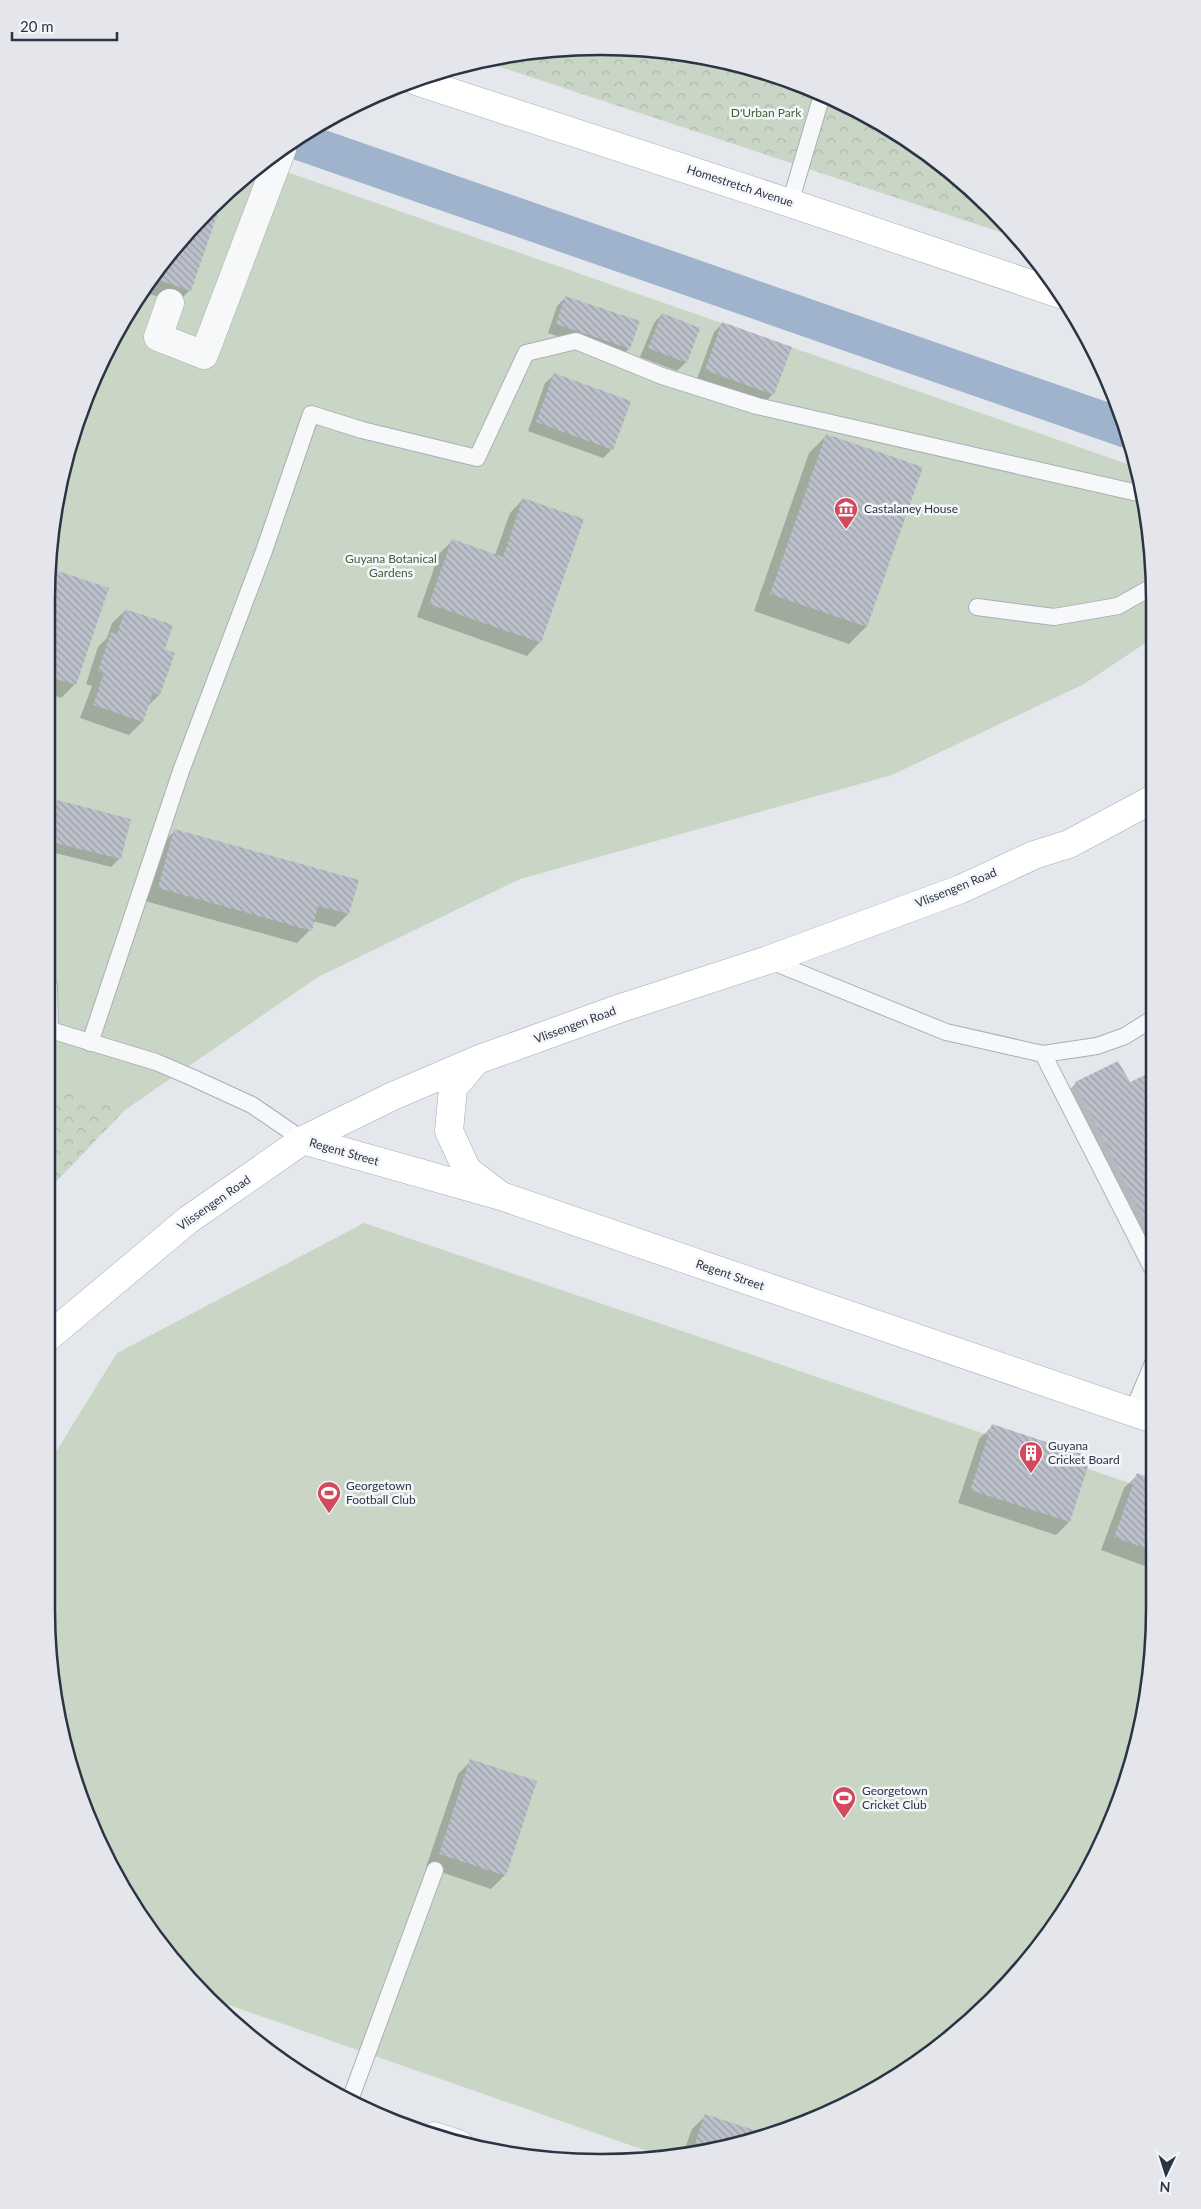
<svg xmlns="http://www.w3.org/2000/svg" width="1201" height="2209" font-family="Lato,sans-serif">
	<defs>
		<pattern id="park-crowns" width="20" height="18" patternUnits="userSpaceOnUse" patternTransform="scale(1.25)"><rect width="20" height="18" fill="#c9d6c5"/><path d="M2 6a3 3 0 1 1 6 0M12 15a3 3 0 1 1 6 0" fill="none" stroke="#adb8ab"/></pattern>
		<pattern id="building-back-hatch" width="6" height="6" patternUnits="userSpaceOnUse" patternTransform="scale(1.25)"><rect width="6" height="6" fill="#bbc0ca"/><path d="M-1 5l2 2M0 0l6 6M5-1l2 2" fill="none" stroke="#989da6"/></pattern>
	</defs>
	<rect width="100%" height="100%" fill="#e4e7ec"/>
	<path fill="url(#park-crowns)" d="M564,47L673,51L778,76L877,120L966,184L1012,236L482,61Z
		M47,1082L125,1110L47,1191Z"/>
	<path fill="#c9d6c5" d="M261,163L1136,467L1150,528V640L1084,684L892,775L520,879L318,977L125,1110L47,1082V565L65,457L120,324L184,235Z
		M364,1223L1153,1491L1154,1644L1136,1752L1081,1885L1040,1946L966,2025L908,2069L813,2120L744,2144L664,2157L209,1998L161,1946L120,1885L76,1787L57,1716L46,1608V1468L117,1353Z"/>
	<path fill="#0003" d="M221,200L190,290L177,303L143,292L184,235Z
		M566,297L629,349L620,357L548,333L557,306Z
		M662,314L686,362L677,371L640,357L654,323Z
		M723,323L773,394L764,403L697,379L714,332Z
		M554,375L612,449L603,458L528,431L545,383Z
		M826,436L866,627L849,644L754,611L809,453Z
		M523,499L540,642L527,656L417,617L439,554L452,541L495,555L510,513Z
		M52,570L108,588L74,685L61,698L47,693V575Z
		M126,610L164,650L159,695L147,707L142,722L129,735L80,718L92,686L86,684L98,647L107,638L112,623Z
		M57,802L120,858L111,867L47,851V816L48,811Z
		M175,831L357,881L348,914L335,927L313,921L310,930L297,943L145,901L161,844Z
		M1152,1073V1131L1149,1133L1152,1139V1253L1067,1092L1076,1083L1129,1084Z
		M992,1426L1069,1522L1056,1535L958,1503L979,1439Z
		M1137,1475L1153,1480V1569L1101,1550L1124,1488Z
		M471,1761L536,1782L504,1876L491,1889L426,1867L458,1774Z
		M705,2116L767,2136L744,2144L683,2154L692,2129Z"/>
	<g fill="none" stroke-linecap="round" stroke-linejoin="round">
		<path stroke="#9fb4cc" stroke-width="38" d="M296,140L1127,429"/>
	</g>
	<path fill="url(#building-back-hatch)" d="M223,198L191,291L153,278L184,235Z
		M565,296L640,321L630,349L556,324Z
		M662,313L700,328L687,363L648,348Z
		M722,322L792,347L774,395L705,370Z
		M554,373L631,401L613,450L536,422Z
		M826,434L923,467L867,627L770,594Z
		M523,498L584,519L541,643L429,604L452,539L503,557Z
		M52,569L109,588L76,685L47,676V582Z
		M125,609L173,625L165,649L175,653L160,695L153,693L143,722L93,705L104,673L98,671L111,632L117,634Z
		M57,800L131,819L121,859L47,841Z
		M174,829L359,880L349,914L318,906L312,931L158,888Z
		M1118,1061L1130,1082L1152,1072V1128L1149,1129L1152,1136V1235L1075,1082Z
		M992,1424L1091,1457L1070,1522L970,1490Z
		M1137,1473L1153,1479V1551L1114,1537Z
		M470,1759L537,1781L506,1876L439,1854Z
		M705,2114L769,2135L744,2144L692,2152Z"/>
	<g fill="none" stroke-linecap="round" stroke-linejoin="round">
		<g stroke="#a9aeb7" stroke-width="18">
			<path id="service" d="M790,203L822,95
				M977,607L1054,617L1118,606L1150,588
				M768,960L946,1032L1043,1054L1097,1046L1125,1036L1152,1019
				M47,984L49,986L50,1030
				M47,1029L156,1062L191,1077L252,1105L303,1140
				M90,1043L181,771L264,551L311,414L362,430L477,458L526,353L576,341L662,376L757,406L1142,494
				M1043,1054L1152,1268
				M1132,1413L1153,1363
				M350,2100L435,1870"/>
		</g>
		<g stroke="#a9aeb7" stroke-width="29">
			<path id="minor" d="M170,303L158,337L204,355L282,149"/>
		</g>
		<g stroke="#a9aeb7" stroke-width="29">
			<path id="tertiary" d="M434,2136L459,2144"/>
		</g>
		<g stroke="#a9aeb7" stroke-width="29">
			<path id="secondary" d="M416,81L790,203L1063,295
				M303,1140L501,1196L1153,1419"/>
		</g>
		<g stroke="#a3abb8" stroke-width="29">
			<path id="primary" d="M475,1062L453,1088L449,1131L467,1170L501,1196
				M47,1338L188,1220L303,1140L393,1096L477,1060L618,1009L768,960L961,889L1034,855L1069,844L1151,800"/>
		</g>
		<use href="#service" stroke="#f7f8fa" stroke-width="16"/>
		<use href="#minor" stroke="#f7f8fa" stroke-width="28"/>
		<use href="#tertiary" stroke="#f7f8fa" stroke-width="28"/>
		<use href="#secondary" stroke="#fff" stroke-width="28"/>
		<use href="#primary" stroke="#fff" stroke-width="28"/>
	</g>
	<defs>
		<g id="museum-pin" transform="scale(1.25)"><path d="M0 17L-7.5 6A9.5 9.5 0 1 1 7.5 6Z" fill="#d1495b" stroke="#f4f6f9"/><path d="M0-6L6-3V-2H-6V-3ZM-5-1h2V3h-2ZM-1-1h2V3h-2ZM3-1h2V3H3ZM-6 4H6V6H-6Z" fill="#fff"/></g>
		<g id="building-pin" transform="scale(1.25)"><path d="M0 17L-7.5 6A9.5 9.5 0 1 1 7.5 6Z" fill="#d1495b" stroke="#f4f6f9"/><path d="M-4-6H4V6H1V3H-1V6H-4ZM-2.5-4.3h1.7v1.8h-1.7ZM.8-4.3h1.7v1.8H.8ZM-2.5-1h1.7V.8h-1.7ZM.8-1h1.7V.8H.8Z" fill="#fff"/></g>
		<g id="stadium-pin" transform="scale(1.25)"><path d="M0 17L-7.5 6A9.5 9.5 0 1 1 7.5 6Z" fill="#d1495b" stroke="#f4f6f9"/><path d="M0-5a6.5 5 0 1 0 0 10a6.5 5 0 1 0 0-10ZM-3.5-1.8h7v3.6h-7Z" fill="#fff"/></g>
	</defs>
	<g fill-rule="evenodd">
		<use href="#museum-pin" x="846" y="509"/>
		<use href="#building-pin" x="1031" y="1453"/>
		<use href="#stadium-pin" x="329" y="1493"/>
		<use href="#stadium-pin" x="844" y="1798"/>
	</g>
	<g text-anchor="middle" stroke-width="5" stroke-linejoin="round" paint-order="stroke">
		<g font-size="12" fill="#3f6138" stroke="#f4f6f9">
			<text x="766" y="117">D'Urban Park</text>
			<text x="391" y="563">Guyana Botanical<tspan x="391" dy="14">Gardens</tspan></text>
		</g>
		<g font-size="12" fill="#2b3445" stroke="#f4f6f9">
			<text transform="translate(740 186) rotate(18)" y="4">Homestretch Avenue</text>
			<text transform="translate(956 888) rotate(-22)" y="4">Vlissengen Road</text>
			<text transform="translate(575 1025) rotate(-20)" y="4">Vlissengen Road</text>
			<text transform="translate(344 1152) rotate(16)" y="4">Regent Street</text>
			<text transform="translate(214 1203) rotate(-35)" y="4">Vlissengen Road</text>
			<text transform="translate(730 1275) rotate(19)" y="4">Regent Street</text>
		</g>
		<g font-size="12" fill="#2b3445" stroke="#f4f6f9" text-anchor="start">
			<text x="864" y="513">Castalaney House</text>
			<text x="1048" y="1450">Guyana<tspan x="1048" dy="14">Cricket Board</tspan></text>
			<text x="346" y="1490">Georgetown<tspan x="346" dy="14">Football Club</tspan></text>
			<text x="862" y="1795">Georgetown<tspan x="862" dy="14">Cricket Club</tspan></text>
		</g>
	</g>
	<path d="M0 0H1201V2209H0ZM600 55H601A545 545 0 0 1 1146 600V1609A545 545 0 0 1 601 2154H600A545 545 0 0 1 55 1609V600A545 545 0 0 1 600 55Z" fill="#e4e6eb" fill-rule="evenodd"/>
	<path fill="none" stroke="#2b3445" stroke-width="2.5" d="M600 55H601A545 545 0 0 1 1146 600V1609A545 545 0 0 1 601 2154H600A545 545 0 0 1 55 1609V600A545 545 0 0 1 600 55Z"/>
	<g transform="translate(1166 2174) rotate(184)" stroke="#f4f6f9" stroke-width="4" paint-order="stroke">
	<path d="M0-4L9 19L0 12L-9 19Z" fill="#2b3445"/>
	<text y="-8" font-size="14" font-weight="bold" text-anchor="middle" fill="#2b3445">N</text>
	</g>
	<path d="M12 32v8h105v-8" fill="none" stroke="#2b3445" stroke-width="2.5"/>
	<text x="20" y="32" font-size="15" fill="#2b3445" stroke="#f4f6f9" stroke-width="4" paint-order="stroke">20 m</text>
</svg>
